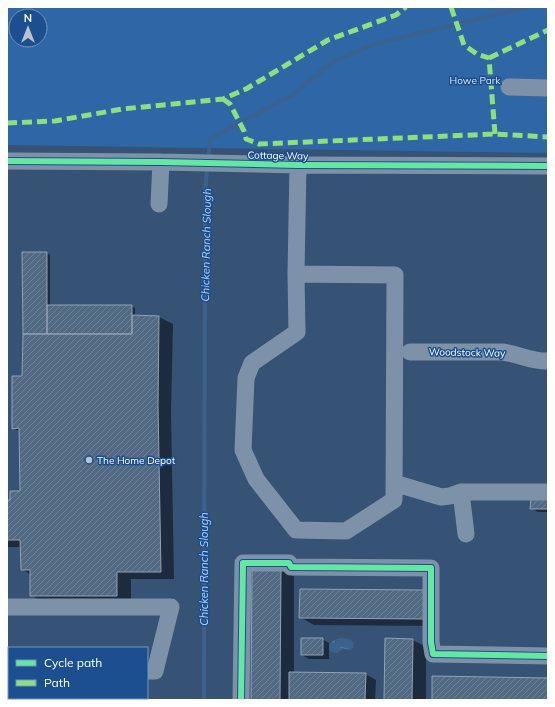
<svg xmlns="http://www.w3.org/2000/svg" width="555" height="707" font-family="Mulish,sans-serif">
	<defs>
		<pattern id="water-ripples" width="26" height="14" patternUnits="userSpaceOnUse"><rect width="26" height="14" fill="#3b618d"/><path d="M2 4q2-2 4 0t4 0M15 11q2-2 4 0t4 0" fill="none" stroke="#58799e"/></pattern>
		<pattern id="building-hatch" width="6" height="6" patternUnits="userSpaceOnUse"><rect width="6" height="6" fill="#526984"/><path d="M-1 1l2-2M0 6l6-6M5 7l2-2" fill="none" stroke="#6c8096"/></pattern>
	</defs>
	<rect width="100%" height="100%" fill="#365274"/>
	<path fill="#2f66a5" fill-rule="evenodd" d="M7,7H548V153L7,145ZM16,16H40V40H16Z"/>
	<path fill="url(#water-ripples)" d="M339,638C344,638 350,638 354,643L353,648L350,650L343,649L337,653L331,652C326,645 332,640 339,638Z"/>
	<path fill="#0007" d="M47,253L50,255V306H131L135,308V316L159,317L173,324L171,413L174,579H131V604L44,603L31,595V575L22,569L21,547H7V501H11L21,492L20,432L13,428L24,377Z
		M548,499V512H538L531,508Z
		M280,568L294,576V673L365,674L376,680L375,700H252Z
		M439,599V626L314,625L300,617Z
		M322,639L329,643V659H309L302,655Z
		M413,640L426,647V700H385Z"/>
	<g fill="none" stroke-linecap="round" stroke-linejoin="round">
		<path stroke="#3b618d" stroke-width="4" d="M208,159L210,139L295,93L332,62L374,44L529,7
			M204,700L205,196L207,168"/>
	</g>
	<path fill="url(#building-hatch)" stroke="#92a2b6" d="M22,252H47V334H23Z
		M47,305H132V334H47Z
		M132,315L159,316L158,404L161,572H117V596H30V570H21L20,540H7V500H10V491H20L19,428L12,429V376H22L23,334H132Z
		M531,497L548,498V509H530Z
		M252,567H281L280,700H251Z
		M300,589L426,590L425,619L299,618Z
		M301,638H323V655H301Z
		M385,638L413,639L412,700H384Z
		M289,672L366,673L365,700H289Z
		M432,676L548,678V700H432Z"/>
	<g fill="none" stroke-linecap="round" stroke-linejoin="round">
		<path stroke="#7d92a8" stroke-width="17" d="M509,87L548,88
			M7,161L161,162L298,165L548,166
			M159,204L161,162
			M296,274L395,275L394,500L346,531L296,530L256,479L243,450L246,378L252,363L297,332L296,274L298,165
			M410,352H503C518,354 533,362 548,361
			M394,483L441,497L450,496L461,492H548
			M461,492L466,534
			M7,607H171L155,671H147
			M7,670H9
			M7,698L11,699V700
			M241,700L243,563H289L291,567L431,568V642L433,654L548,656"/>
		<path stroke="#8de07e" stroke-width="5" stroke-dasharray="10 5" stroke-linecap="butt" d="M451,7L464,45L477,54L489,58L495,134
			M489,58L548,30
			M223,99L230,104L244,131L246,139L259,144L495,134L548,137
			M7,123L55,121L122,109L223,99L246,89L328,40L396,15L406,7"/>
		<g stroke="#1b4f8f" stroke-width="8">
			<path id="cycleway" d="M7,161L161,162L298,165L548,166
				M241,700L243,563H289L291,567L431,568V642L433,654L548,656"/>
		</g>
		<use href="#cycleway" stroke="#66e7a1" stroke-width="6"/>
	</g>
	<circle fill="#b9c2ce" stroke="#1b4f8f" stroke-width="1.5" cx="89" cy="460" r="4"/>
	<g text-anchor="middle" stroke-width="3" stroke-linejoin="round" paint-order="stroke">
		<g font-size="10" fill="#cfe3fa" stroke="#1b4f8f">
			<text x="475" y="84">Howe Park</text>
		</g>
		<g font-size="10" fill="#fff" stroke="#1b4f8f">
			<text transform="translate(278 155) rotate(1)" y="4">Cottage Way</text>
			<text transform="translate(467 352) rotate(1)" y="4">Woodstock Way</text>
		</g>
		<g font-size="10" fill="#fff" stroke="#1b4f8f" text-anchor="start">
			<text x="97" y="464">The Home Depot</text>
		</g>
		<g font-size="11" font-style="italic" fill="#b5d3f5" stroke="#1b4f8f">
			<text transform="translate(206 245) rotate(-89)" y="4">Chicken Ranch Slough</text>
			<text transform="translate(204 569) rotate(-90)" y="4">Chicken Ranch Slough</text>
		</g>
	</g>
	<rect width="555" height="707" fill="none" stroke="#ffffff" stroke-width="16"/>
	<rect x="8" y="647" width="140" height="52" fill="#1b4f8f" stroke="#7695bc"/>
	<rect x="16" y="660" width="20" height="6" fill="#66e7a1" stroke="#7695bc"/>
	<text x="44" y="667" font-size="12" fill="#ffffff">Cycle path</text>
	<rect x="16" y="680" width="20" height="6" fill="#8de07e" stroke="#7695bc"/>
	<text x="44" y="687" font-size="12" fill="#ffffff">Path</text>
	<g transform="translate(28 28)"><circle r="19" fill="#1b4f8f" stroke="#7695bc"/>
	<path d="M0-3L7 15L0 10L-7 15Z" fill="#b9c2ce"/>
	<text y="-6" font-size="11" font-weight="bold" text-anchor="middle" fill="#ffffff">N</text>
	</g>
</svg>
